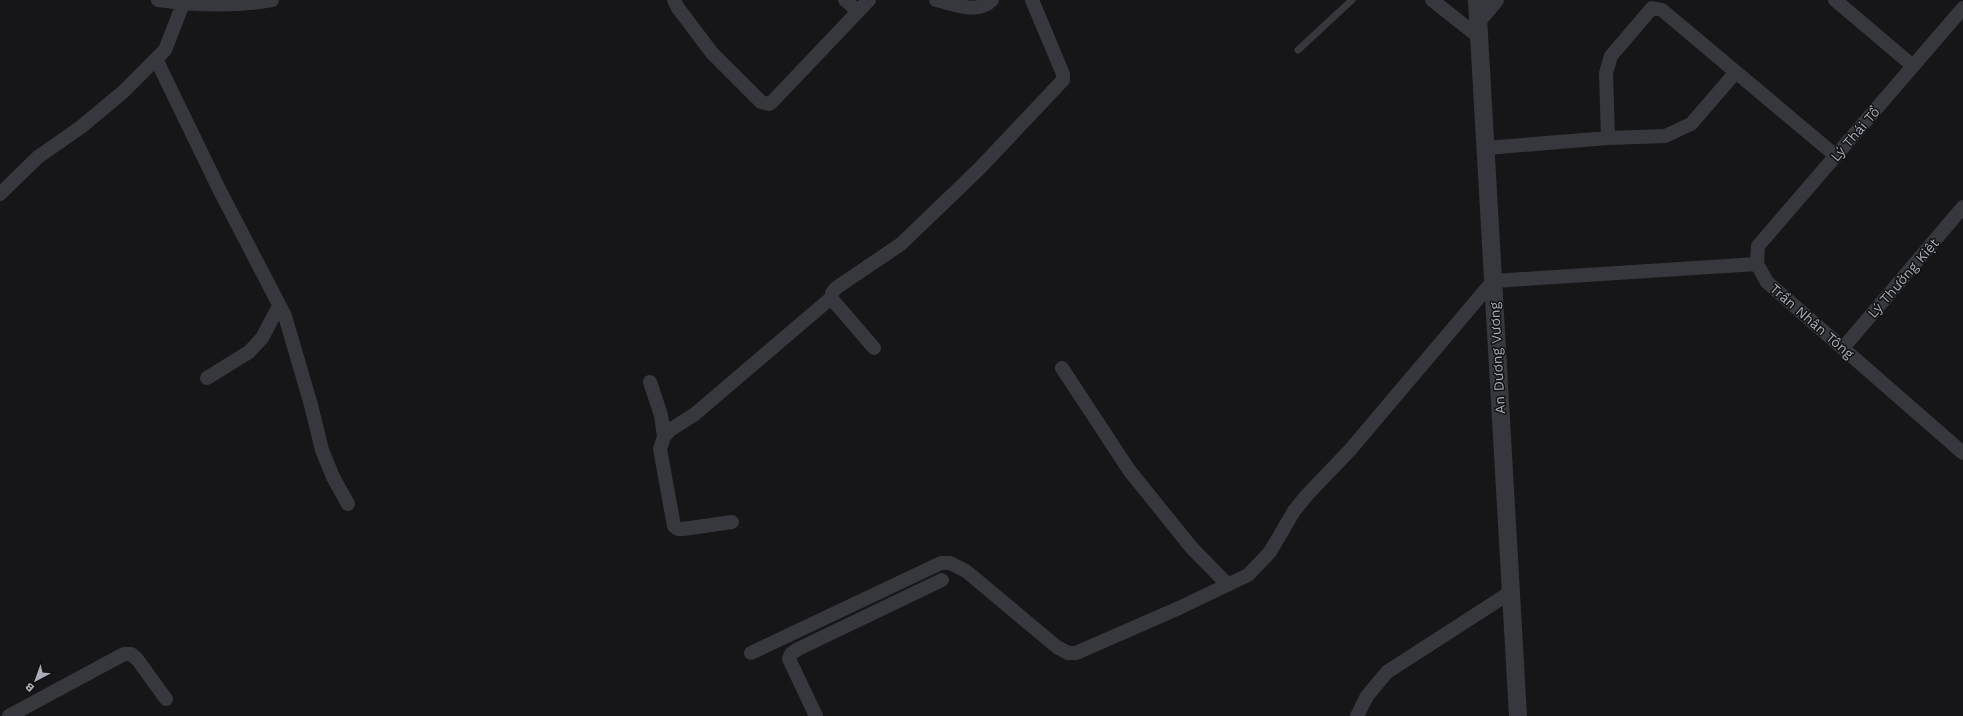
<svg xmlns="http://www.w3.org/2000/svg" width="1963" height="716" font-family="'Work Sans',sans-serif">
	<rect width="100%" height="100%" fill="#161618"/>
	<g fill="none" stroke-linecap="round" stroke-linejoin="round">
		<path stroke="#37383d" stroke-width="7" d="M1298,50L1352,0"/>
		<path stroke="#37383d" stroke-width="14" d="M158,0C195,5 234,7 272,0
			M674,0L678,8L712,53L761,102L769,104L772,102L869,0
			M845,0L858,11
			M936,0C954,4 978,15 992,0
			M1432,0L1479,37
			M1835,0L1913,66
			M156,59L219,189L285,316L311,405L322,450L333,477L348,504
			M1608,138L1665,136L1691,124L1736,72
			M1486,148L1608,138L1606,73L1611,56L1652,8L1662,10L1836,156
			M0,194L38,157L81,127L123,92L165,50L183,4
			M1757,264L1758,246L1963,8
			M1757,264L1767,282L1963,453
			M874,348L831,298L832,293L836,288L901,244L980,168L1063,80V74L1032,0
			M1843,348L1963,207
			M1062,368L1129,470L1191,547L1227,584
			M207,378L249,352L262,338L279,306
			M650,382L661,415L664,437
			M732,522L683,529H678L674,526L660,449L664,437L670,430L695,414L831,298
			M751,653L941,563H950L966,571L1057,647L1068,653H1076L1179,608L1248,575L1270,552L1294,511L1307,495L1350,450L1493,281L1757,264
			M9,716L124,654H131L137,659L166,699
			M816,716L789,659L791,654L798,649L942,580
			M1357,716L1367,696L1387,672L1511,592"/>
		<path stroke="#37383d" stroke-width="18" d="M1477,0L1518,716
			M1478,20L1495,0"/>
	</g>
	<g text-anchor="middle" stroke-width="3" stroke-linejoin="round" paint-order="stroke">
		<g font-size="14" fill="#a8adb8" stroke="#111113">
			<text transform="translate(1855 134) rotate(-49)" y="5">Lý Thái Tổ</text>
			<text transform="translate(1903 278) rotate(-49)" y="5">Lý Thường Kiệt</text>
			<text transform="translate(1812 321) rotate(41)" y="5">Trần Nhân Tông</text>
			<text transform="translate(1497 358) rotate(-93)" y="5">An Dương Vương</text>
		</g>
	</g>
	<g transform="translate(36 680) rotate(221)" stroke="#111113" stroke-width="3" paint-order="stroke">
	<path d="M0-3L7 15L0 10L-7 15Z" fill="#a8adb8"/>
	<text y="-6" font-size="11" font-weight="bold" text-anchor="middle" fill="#a8adb8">B</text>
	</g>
</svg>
